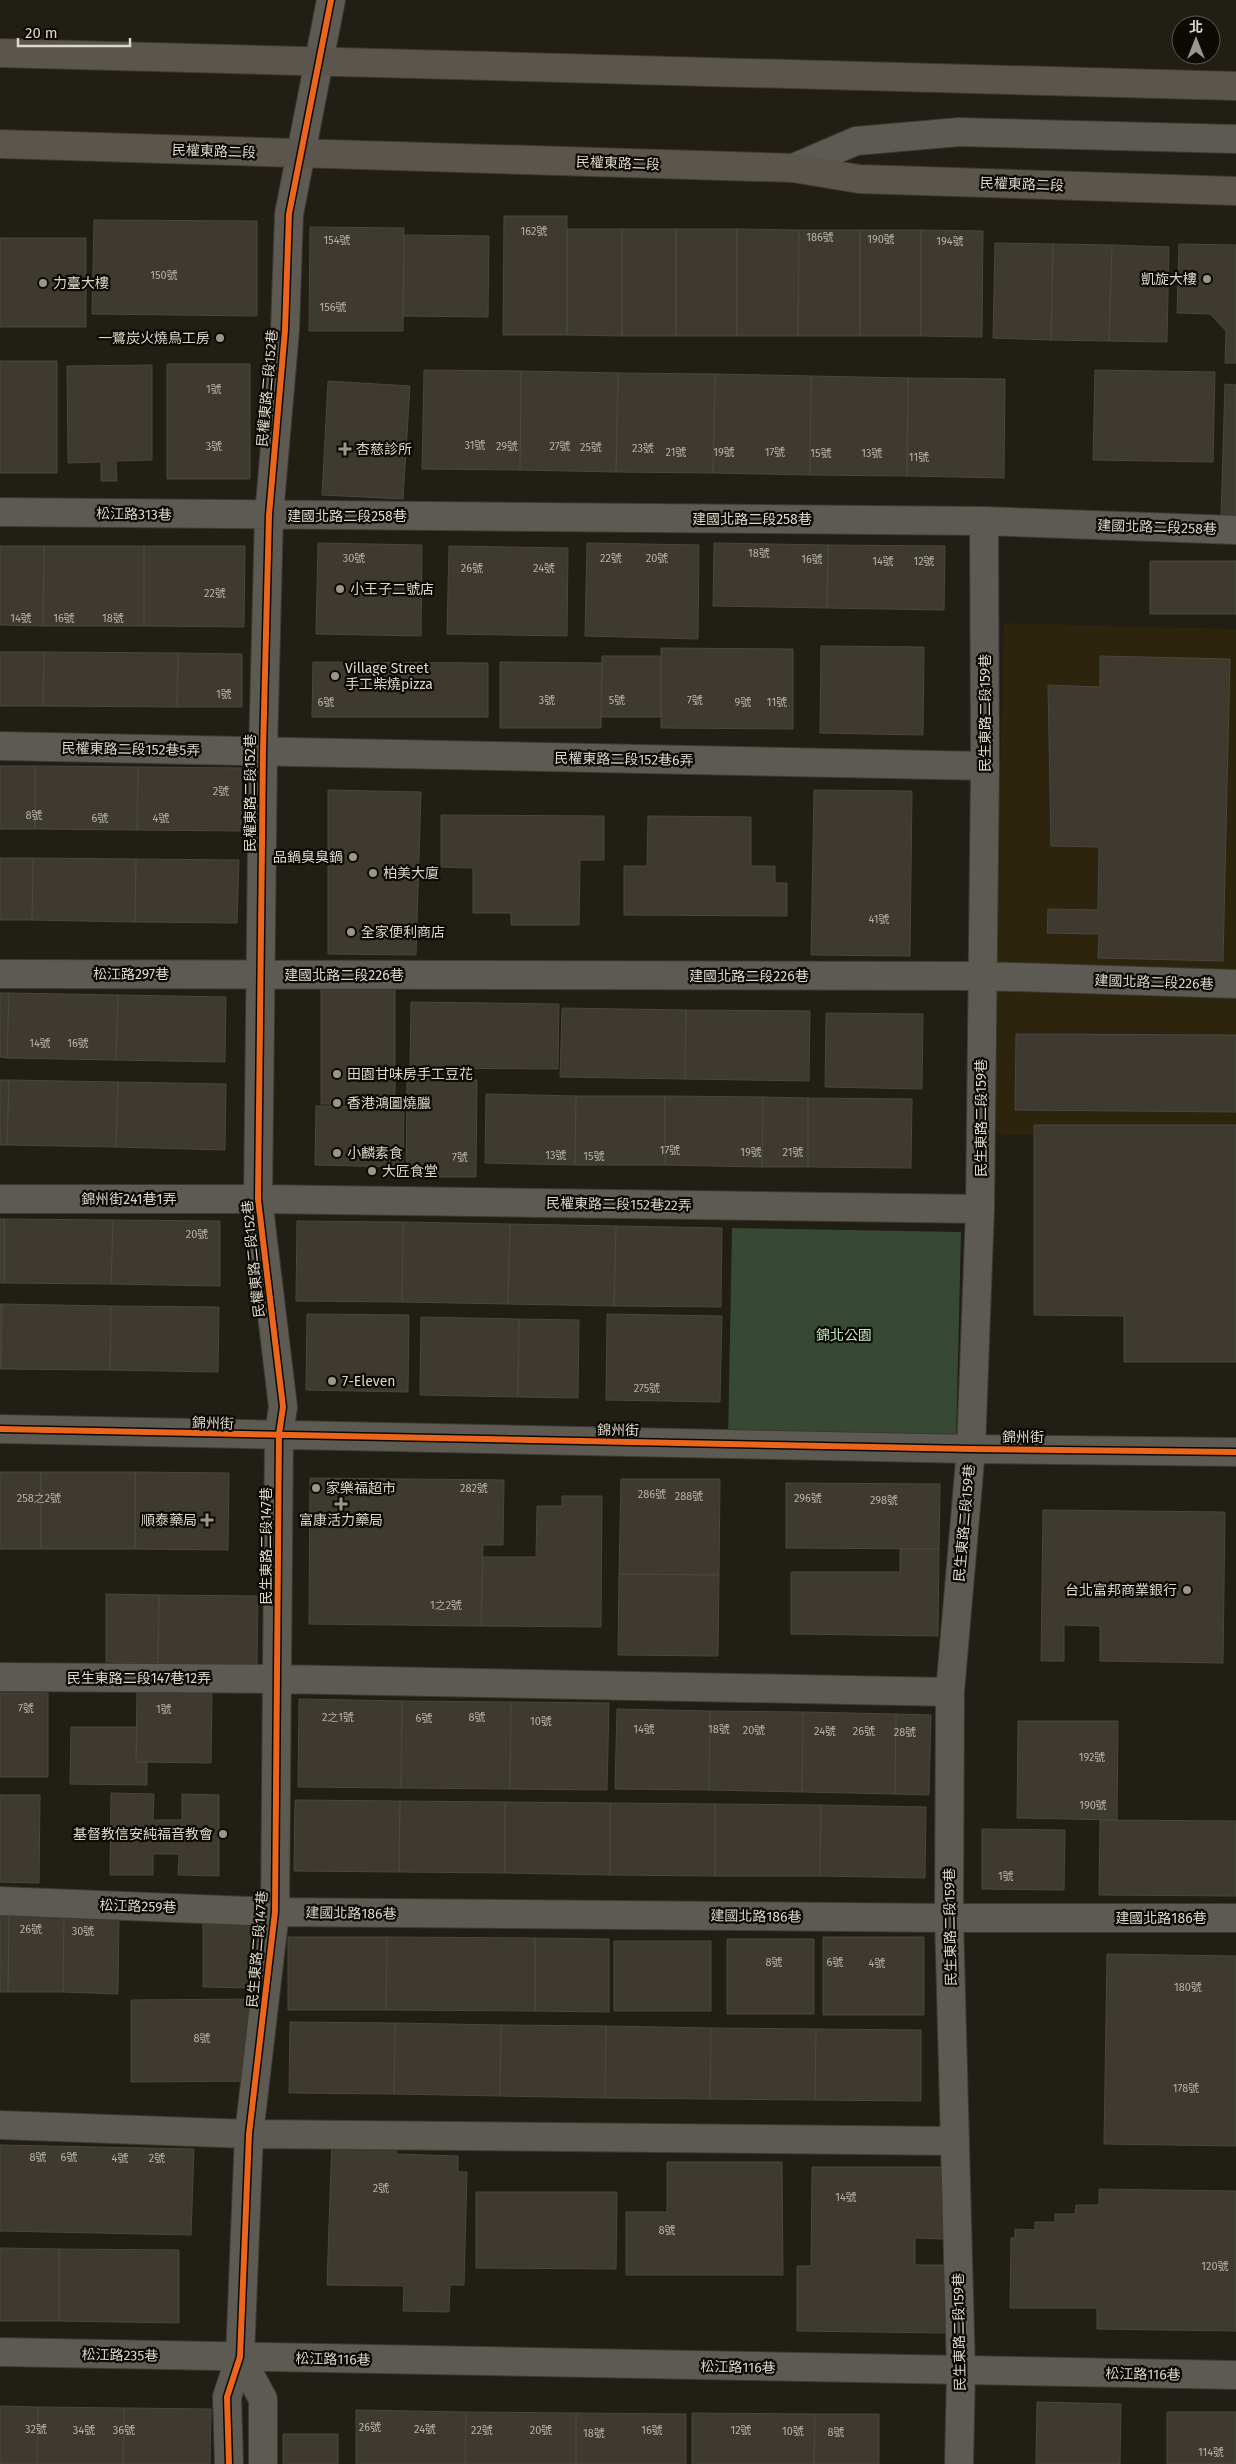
<svg xmlns="http://www.w3.org/2000/svg" width="1236" height="2464" font-family="'Fira Sans','Noto Sans TC',sans-serif">
	<rect width="100%" height="100%" fill="#211e15"/>
	<path fill="#2c240d" d="M1004,623L1236,629V1140L991,1134Z"/>
	<path fill="#374834" d="M732,1228L961,1232L956,1443L728,1440Z"/>
	<path fill="#3e3a30" stroke="#49463e" d="M504,216H567V335H503Z
		M94,220L257,221V316L92,314Z
		M310,227L404,228L403,331H309Z
		M567,229H622V336L567,335Z
		M622,229H676V336H622Z
		M676,229H737V336H676Z
		M737,229L799,230L798,336H737Z
		M799,230H860V336H798Z
		M860,230H921V336H860Z
		M921,230L983,231L982,337L921,336Z
		M404,235L489,236L488,317L403,316Z
		M0,238H86V327H0Z
		M995,243L1053,244L1051,340L993,338Z
		M1053,244L1112,245L1109,341L1051,340Z
		M1179,244L1236,245V363H1225L1226,331L1210,314L1177,313Z
		M1112,245L1169,247L1167,342L1109,341Z
		M0,361H57V473H0Z
		M167,364H250V479H167Z
		M152,365V460L116,461L117,481H101V462L68,463L67,366Z
		M424,370L521,371L520,470L422,469Z
		M1095,370L1215,372L1213,462L1093,460Z
		M521,371L618,373L616,472L520,470Z
		M618,373L715,374L713,473L616,472Z
		M715,374L811,376L810,475L713,473Z
		M811,376L908,378L907,476L810,475Z
		M908,378L1005,379L1004,478L907,476Z
		M328,381L410,386L403,499L322,495Z
		M1225,384L1236,385V518L1221,517Z
		M318,543L422,545L421,636L316,634Z
		M587,543L699,545L698,639L585,636Z
		M714,543L828,545L827,608L713,606Z
		M828,545L945,546L944,610L827,608Z
		M0,546H44L43,626L0,625Z
		M44,546H144V626H43Z
		M144,546H245L244,627L144,626Z
		M449,546L568,548L567,636L447,634Z
		M1150,561H1236V614H1150Z
		M821,646L924,647L923,735L820,733Z
		M661,648L793,649V729L661,728Z
		M0,652H44L43,706H0Z
		M44,652L178,653L177,707L43,706Z
		M178,653L242,654V707H177Z
		M602,656H661V717H601Z
		M1100,656L1230,659L1223,961L1098,958L1099,934L1047,933L1048,909L1098,910L1099,847L1051,846L1048,685L1100,687Z
		M313,662L488,663V717H312Z
		M500,662L602,663L601,728H500Z
		M0,766H35V829H0Z
		M35,766L138,767L137,830L35,829Z
		M138,767L241,768V831L137,830Z
		M328,790L421,792L416,955L328,954Z
		M814,790L912,791L910,956L811,955Z
		M441,815L604,816V860H580L579,925H511V913H473V868L441,867Z
		M648,816L751,817V866H775V883H787V916L624,915V866H647Z
		M0,858H33L32,920H0Z
		M33,858L136,859L135,922L32,920Z
		M136,859L239,860L237,923L135,922Z
		M321,988H395V1104H321Z
		M0,993H9L7,1058L0,1057Z
		M9,993L118,995L116,1060L7,1058Z
		M118,995L226,997L225,1062L116,1060Z
		M411,1002L559,1004L558,1069L410,1068Z
		M562,1008L686,1010L685,1079L560,1077Z
		M686,1010L810,1011L809,1081L685,1079Z
		M826,1013L923,1014L922,1089L825,1087Z
		M1016,1034L1236,1035V1112L1015,1110Z
		M407,1079L477,1080L476,1177H406Z
		M0,1080H9L7,1145H0Z
		M9,1080L118,1082L116,1147L7,1145Z
		M118,1082L226,1084L225,1150L116,1147Z
		M486,1094L576,1096L575,1165L485,1163Z
		M576,1096H665V1165H575Z
		M665,1096L763,1097L762,1167L665,1165Z
		M763,1097L808,1098V1167H762Z
		M808,1098L912,1099L911,1168L808,1167Z
		M316,1106L404,1107L403,1167L315,1165Z
		M1034,1125H1236V1362H1124V1316L1034,1315Z
		M0,1219H4V1283H0Z
		M4,1219L113,1220L111,1284L4,1283Z
		M113,1220L220,1221V1286L111,1284Z
		M297,1221L403,1222L402,1302L296,1301Z
		M403,1222L510,1224L508,1304L402,1302Z
		M510,1224L616,1226L614,1306L508,1304Z
		M616,1226L722,1228L721,1307L614,1306Z
		M0,1304H2L1,1369H0Z
		M2,1304L111,1306L110,1370L1,1369Z
		M111,1306L219,1307L218,1372L110,1370Z
		M307,1314L409,1315L408,1392L306,1390Z
		M607,1314L722,1316L720,1402L606,1400Z
		M421,1317L519,1319L518,1397L420,1395Z
		M519,1319L579,1320L578,1398L518,1397Z
		M0,1472H41V1549H0Z
		M41,1472H135V1549H41Z
		M135,1472L229,1473L228,1550L135,1549Z
		M310,1478L504,1480L503,1545H483L481,1626L309,1624Z
		M621,1479H720L719,1575L619,1574Z
		M786,1483L940,1484L939,1549L786,1548Z
		M562,1496H602L601,1627L481,1626L483,1557H536L537,1506H562Z
		M1043,1510L1225,1512L1223,1663L1100,1661V1626L1064,1625V1661H1041Z
		M900,1549H939L938,1636L791,1634V1572H900Z
		M619,1574L719,1575L718,1656L618,1655Z
		M106,1594L159,1595L158,1663L106,1662Z
		M159,1595L258,1596L257,1664L158,1663Z
		M137,1690L212,1691L211,1763L136,1762Z
		M0,1693H48V1777H0Z
		M299,1699L402,1701L401,1788L298,1787Z
		M402,1701L511,1702L510,1789L401,1788Z
		M511,1702L609,1703L607,1790L510,1789Z
		M617,1709L710,1711L709,1790L615,1789Z
		M710,1711L803,1712L802,1792L709,1790Z
		M803,1712L896,1714L895,1794L802,1792Z
		M896,1714L931,1715L929,1795L895,1794Z
		M1018,1721H1118L1117,1820L1017,1818Z
		M71,1727H137L136,1762H147V1785L70,1784Z
		M111,1793L154,1794L153,1820H182V1794L219,1795V1876L178,1875L179,1854H153V1875H110Z
		M0,1795H40L39,1883L0,1882Z
		M295,1800L400,1801L399,1872L294,1871Z
		M400,1801L505,1802V1873L399,1872Z
		M505,1802L610,1803V1875L505,1873Z
		M610,1803L715,1804V1876L610,1875Z
		M715,1804L821,1805L820,1876H715Z
		M821,1805L926,1807L925,1878L820,1876Z
		M1100,1820L1236,1821V1896L1099,1895Z
		M982,1829L1065,1830L1064,1890L982,1889Z
		M0,1914H9L8,1992H0Z
		M9,1914L64,1915L63,1992H8Z
		M64,1915L119,1916L118,1994L63,1992Z
		M203,1918L253,1919L252,1988L203,1987Z
		M288,1937H387L386,2010H288Z
		M387,1937L535,1938V2011L386,2010Z
		M823,1937H924V2015H823Z
		M535,1938L609,1939V2012L535,2011Z
		M727,1939H814V2014H727Z
		M614,1941H711V2011H614Z
		M1107,1954L1236,1956V2146L1104,2144Z
		M256,1999L257,2081L131,2082V2000Z
		M290,2022L395,2023L394,2094L289,2093Z
		M395,2023L501,2025L500,2096L394,2094Z
		M501,2025L606,2026L605,2098L500,2096Z
		M606,2026L711,2028L710,2099L605,2098Z
		M711,2028L816,2029L815,2100L710,2099Z
		M816,2029L921,2030V2101L815,2100Z
		M332,2137L396,2139V2154L458,2156V2172H467L464,2285H450L449,2312L403,2311L404,2286L327,2285Z
		M0,2145L194,2149L191,2235L0,2231Z
		M667,2162H782L783,2275H626V2212H667Z
		M812,2167H945V2239L915,2238V2265H946V2333L797,2331V2266H811Z
		M1099,2189L1236,2191V2331L1097,2329V2308H1010L1011,2238H1015V2229L1035,2230V2222H1055V2214H1075L1076,2205H1099Z
		M476,2192H617L616,2269L476,2268Z
		M0,2248L59,2249V2321H0Z
		M59,2249L179,2250V2323L59,2321Z
		M1037,2402L1121,2404L1120,2464H1036Z
		M0,2406L38,2407L37,2464H0Z
		M38,2407L124,2408L123,2464H37Z
		M124,2408L211,2409L210,2464H123Z
		M356,2410L466,2412L465,2464H356Z
		M466,2412L576,2413V2464H465Z
		M1167,2412H1236V2464H1167Z
		M576,2413L686,2414V2464H576Z
		M692,2413L815,2414L814,2464H692Z
		M815,2414H879V2464H814Z
		M283,2434H338V2464H283Z"/>
	<g fill="none" stroke-linecap="round" stroke-linejoin="round">
		<g stroke="#3d3932" stroke-width="30">
			<path id="minor" d="M793,168L856,141L959,132L1236,139
				M0,512L984,521L1236,530
				M0,746L985,766
				M0,974L982,976L1236,984
				M0,1199H258L980,1209
				M0,1429L971,1449L1236,1452
				M0,1677L278,1679L950,1692
				M0,1901L275,1912L949,1918H1236
				M0,2125L249,2134L953,2141
				M0,2352L1236,2375
				M240,2357L263,2399V2464
				M229,2464L227,2397L240,2357L249,2134L275,1912L279,1434L283,1407L258,1199L263,752L269,515L285,330L289,214L331,0
				M959,2464L961,2371L949,1918L950,1692L971,1449L980,1209L985,766L984,521"/>
		</g>
		<g stroke="#3d3932" stroke-width="30">
			<path id="major" d="M0,53L1236,86
				M0,144L793,168L859,179L1236,191"/>
		</g>
		<use href="#minor" stroke="#5d5a53" stroke-width="28"/>
		<use href="#major" stroke="#5c554e" stroke-width="28"/>
		<g stroke="#0d0a04" stroke-width="9">
			<path id="cycleway" d="M0,1429L971,1449L1236,1452
				M229,2464L227,2397L240,2357L249,2134L275,1912L279,1434L283,1407L258,1199L263,752L269,515L285,330L289,214L331,0"/>
		</g>
		<use href="#cycleway" stroke="#eb651d" stroke-width="6"/>
	</g>
	<g fill="#9a968c" stroke="#0d0a04" stroke-width="2">
		<circle cx="1207" cy="279" r="5"/>
		<circle cx="43" cy="283" r="5"/>
		<circle cx="220" cy="338" r="5"/>
		<path d="M342.5 441.5h5v5h5v5h-5v5h-5v-5h-5v-5h5z"/>
		<circle cx="340" cy="589" r="5"/>
		<circle cx="335" cy="676" r="5"/>
		<circle cx="353" cy="857" r="5"/>
		<circle cx="373" cy="873" r="5"/>
		<circle cx="351" cy="932" r="5"/>
		<circle cx="337" cy="1074" r="5"/>
		<circle cx="337" cy="1103" r="5"/>
		<circle cx="337" cy="1153" r="5"/>
		<circle cx="372" cy="1171" r="5"/>
		<circle cx="332" cy="1381" r="5"/>
		<circle cx="316" cy="1488" r="5"/>
		<path d="M338.5 1496.5h5v5h5v5h-5v5h-5v-5h-5v-5h5z"/>
		<path d="M204.5 1512.5h5v5h5v5h-5v5h-5v-5h-5v-5h5z"/>
		<circle cx="1187" cy="1590" r="5"/>
		<circle cx="223" cy="1834" r="5"/>
	</g>
	<g text-anchor="middle" stroke-width="4.5" stroke-linejoin="round" paint-order="stroke">
		<g font-size="11" fill="#b4b0a5">
			<text x="534" y="235">162號</text>
			<text x="820" y="241">186號</text>
			<text x="881" y="243">190號</text>
			<text x="337" y="244">154號</text>
			<text x="950" y="245">194號</text>
			<text x="164" y="279">150號</text>
			<text x="333" y="311">156號</text>
			<text x="214" y="393">1號</text>
			<text x="475" y="449">31號</text>
			<text x="214" y="450">3號</text>
			<text x="507" y="450">29號</text>
			<text x="560" y="450">27號</text>
			<text x="591" y="451">25號</text>
			<text x="643" y="452">23號</text>
			<text x="676" y="456">21號</text>
			<text x="724" y="456">19號</text>
			<text x="775" y="456">17號</text>
			<text x="821" y="457">15號</text>
			<text x="872" y="457">13號</text>
			<text x="919" y="461">11號</text>
			<text x="759" y="557">18號</text>
			<text x="354" y="562">30號</text>
			<text x="611" y="562">22號</text>
			<text x="657" y="562">20號</text>
			<text x="812" y="563">16號</text>
			<text x="883" y="565">14號</text>
			<text x="924" y="565">12號</text>
			<text x="472" y="572">26號</text>
			<text x="544" y="572">24號</text>
			<text x="215" y="597">22號</text>
			<text x="21" y="622">14號</text>
			<text x="64" y="622">16號</text>
			<text x="113" y="622">18號</text>
			<text x="224" y="698">1號</text>
			<text x="547" y="704">3號</text>
			<text x="617" y="704">5號</text>
			<text x="695" y="704">7號</text>
			<text x="326" y="706">6號</text>
			<text x="743" y="706">9號</text>
			<text x="777" y="706">11號</text>
			<text x="221" y="795">2號</text>
			<text x="34" y="819">8號</text>
			<text x="100" y="822">6號</text>
			<text x="161" y="822">4號</text>
			<text x="879" y="923">41號</text>
			<text x="40" y="1047">14號</text>
			<text x="78" y="1047">16號</text>
			<text x="670" y="1154">17號</text>
			<text x="751" y="1156">19號</text>
			<text x="793" y="1156">21號</text>
			<text x="556" y="1159">13號</text>
			<text x="594" y="1160">15號</text>
			<text x="460" y="1161">7號</text>
			<text x="197" y="1238">20號</text>
			<text x="647" y="1392">275號</text>
			<text x="474" y="1492">282號</text>
			<text x="652" y="1498">286號</text>
			<text x="689" y="1500">288號</text>
			<text x="39" y="1502">258之2號</text>
			<text x="808" y="1502">296號</text>
			<text x="884" y="1504">298號</text>
			<text x="446" y="1609">1之2號</text>
			<text x="26" y="1712">7號</text>
			<text x="164" y="1713">1號</text>
			<text x="338" y="1721">2之1號</text>
			<text x="477" y="1721">8號</text>
			<text x="424" y="1722">6號</text>
			<text x="541" y="1725">10號</text>
			<text x="644" y="1733">14號</text>
			<text x="719" y="1733">18號</text>
			<text x="754" y="1734">20號</text>
			<text x="825" y="1735">24號</text>
			<text x="864" y="1735">26號</text>
			<text x="905" y="1736">28號</text>
			<text x="1092" y="1761">192號</text>
			<text x="1093" y="1809">190號</text>
			<text x="1006" y="1880">1號</text>
			<text x="31" y="1933">26號</text>
			<text x="83" y="1935">30號</text>
			<text x="774" y="1966">8號</text>
			<text x="835" y="1966">6號</text>
			<text x="877" y="1967">4號</text>
			<text x="1188" y="1991">180號</text>
			<text x="202" y="2042">8號</text>
			<text x="1186" y="2092">178號</text>
			<text x="38" y="2161">8號</text>
			<text x="69" y="2161">6號</text>
			<text x="120" y="2162">4號</text>
			<text x="157" y="2162">2號</text>
			<text x="381" y="2192">2號</text>
			<text x="846" y="2201">14號</text>
			<text x="667" y="2234">8號</text>
			<text x="1215" y="2270">120號</text>
			<text x="370" y="2431">26號</text>
			<text x="36" y="2433">32號</text>
			<text x="425" y="2433">24號</text>
			<text x="84" y="2434">34號</text>
			<text x="124" y="2434">36號</text>
			<text x="482" y="2434">22號</text>
			<text x="541" y="2434">20號</text>
			<text x="652" y="2434">16號</text>
			<text x="741" y="2434">12號</text>
			<text x="793" y="2435">10號</text>
			<text x="836" y="2436">8號</text>
			<text x="594" y="2437">18號</text>
			<text x="1211" y="2456">114號</text>
		</g>
		<g font-size="14" fill="#dbd7cc" stroke="#0d0a04">
			<text transform="translate(214 151) rotate(2)" y="5">民權東路二段</text>
			<text transform="translate(618 163) rotate(2)" y="5">民權東路二段</text>
			<text transform="translate(1022 184) rotate(2)" y="5">民權東路二段</text>
			<text transform="translate(267 388) rotate(-85)" y="5">民權東路二段152巷</text>
			<text transform="translate(134 514) rotate(1)" y="5">松江路313巷</text>
			<text x="347" y="521">建國北路二段258巷</text>
			<text x="752" y="524">建國北路二段258巷</text>
			<text transform="translate(1157 527) rotate(2)" y="5">建國北路二段258巷</text>
			<text transform="translate(985 713) rotate(-90)" y="5">民生東路二段159巷</text>
			<text transform="translate(131 749) rotate(1)" y="5">民權東路二段152巷5弄</text>
			<text transform="translate(624 759) rotate(1)" y="5">民權東路二段152巷6弄</text>
			<text transform="translate(250 793) rotate(-90)" y="5">民權東路二段152巷</text>
			<text x="131" y="979">松江路297巷</text>
			<text x="344" y="980">建國北路二段226巷</text>
			<text x="749" y="981">建國北路二段226巷</text>
			<text transform="translate(1154 982) rotate(2)" y="5">建國北路二段226巷</text>
			<text transform="translate(981 1118) rotate(-90)" y="5">民生東路二段159巷</text>
			<text x="129" y="1204">錦州街241巷1弄</text>
			<text transform="translate(619 1204) rotate(1)" y="5">民權東路二段152巷22弄</text>
			<text transform="translate(253 1259) rotate(-96)" y="5">民權東路二段152巷</text>
			<text transform="translate(213 1423) rotate(2)" y="5">錦州街</text>
			<text transform="translate(618 1430) rotate(1)" y="5">錦州街</text>
			<text x="1023" y="1442">錦州街</text>
			<text transform="translate(964 1523) rotate(-85)" y="5">民生東路二段159巷</text>
			<text transform="translate(266 1546) rotate(-90)" y="5">民生東路二段147巷</text>
			<text x="139" y="1683">民生東路二段147巷12弄</text>
			<text transform="translate(138 1906) rotate(2)" y="5">松江路259巷</text>
			<text transform="translate(351 1913) rotate(1)" y="5">建國北路186巷</text>
			<text transform="translate(756 1916) rotate(1)" y="5">建國北路186巷</text>
			<text x="1161" y="1923">建國北路186巷</text>
			<text transform="translate(950 1927) rotate(-91)" y="5">民生東路二段159巷</text>
			<text transform="translate(257 1949) rotate(-85)" y="5">民生東路二段147巷</text>
			<text transform="translate(959 2332) rotate(-91)" y="5">民生東路二段159巷</text>
			<text transform="translate(120 2355) rotate(1)" y="5">松江路235巷</text>
			<text transform="translate(333 2359) rotate(1)" y="5">松江路116巷</text>
			<text transform="translate(738 2367) rotate(1)" y="5">松江路116巷</text>
			<text transform="translate(1143 2374) rotate(1)" y="5">松江路116巷</text>
		</g>
		<g font-size="14" fill="#dbd7cc" stroke="#0d0a04" text-anchor="start">
			<text x="1197" y="284" text-anchor="end">凱旋大樓</text>
			<text x="53" y="288">力臺大樓</text>
			<text x="210" y="343" text-anchor="end">一鷺炭火燒鳥工房</text>
			<text x="356" y="454">杏慈診所</text>
			<text x="350" y="594">小王子二號店</text>
			<text x="345" y="673">Village Street<tspan x="345" dy="16">手工柴燒pizza</tspan></text>
			<text x="343" y="862" text-anchor="end">品鍋臭臭鍋</text>
			<text x="383" y="878">柏美大廈</text>
			<text x="361" y="937">全家便利商店</text>
			<text x="347" y="1079">田園甘味房手工豆花</text>
			<text x="347" y="1108">香港鴻圖燒臘</text>
			<text x="347" y="1158">小麟素食</text>
			<text x="382" y="1176">大匠食堂</text>
			<text x="342" y="1386">7-Eleven</text>
			<text x="326" y="1493">家樂福超市</text>
			<text x="197" y="1525" text-anchor="end">順泰藥局</text>
			<text x="341" y="1525" text-anchor="middle">富康活力藥局</text>
			<text x="1177" y="1595" text-anchor="end">台北富邦商業銀行</text>
			<text x="213" y="1839" text-anchor="end">基督教信安純福音教會</text>
		</g>
		<g font-size="14" fill="#bee6b9" stroke="#0d0a04">
			<text x="844" y="1340">錦北公園</text>
		</g>
	</g>
	<g transform="translate(1196 40)"><circle r="24" fill="#0d0a04" stroke="#5f5c54"/>
	<path d="M0-4L9 19L0 12L-9 19Z" fill="#9a968c"/>
	<text y="-8" font-size="14" font-weight="bold" text-anchor="middle" fill="#dbd7cc">北</text>
	</g>
	<path d="M18 38v8h112v-8" fill="none" stroke="#dbd7cc" stroke-width="2.5"/>
	<text x="25" y="38" font-size="15" fill="#dbd7cc" stroke="#0d0a04" stroke-width="4" paint-order="stroke">20 m</text>
</svg>
